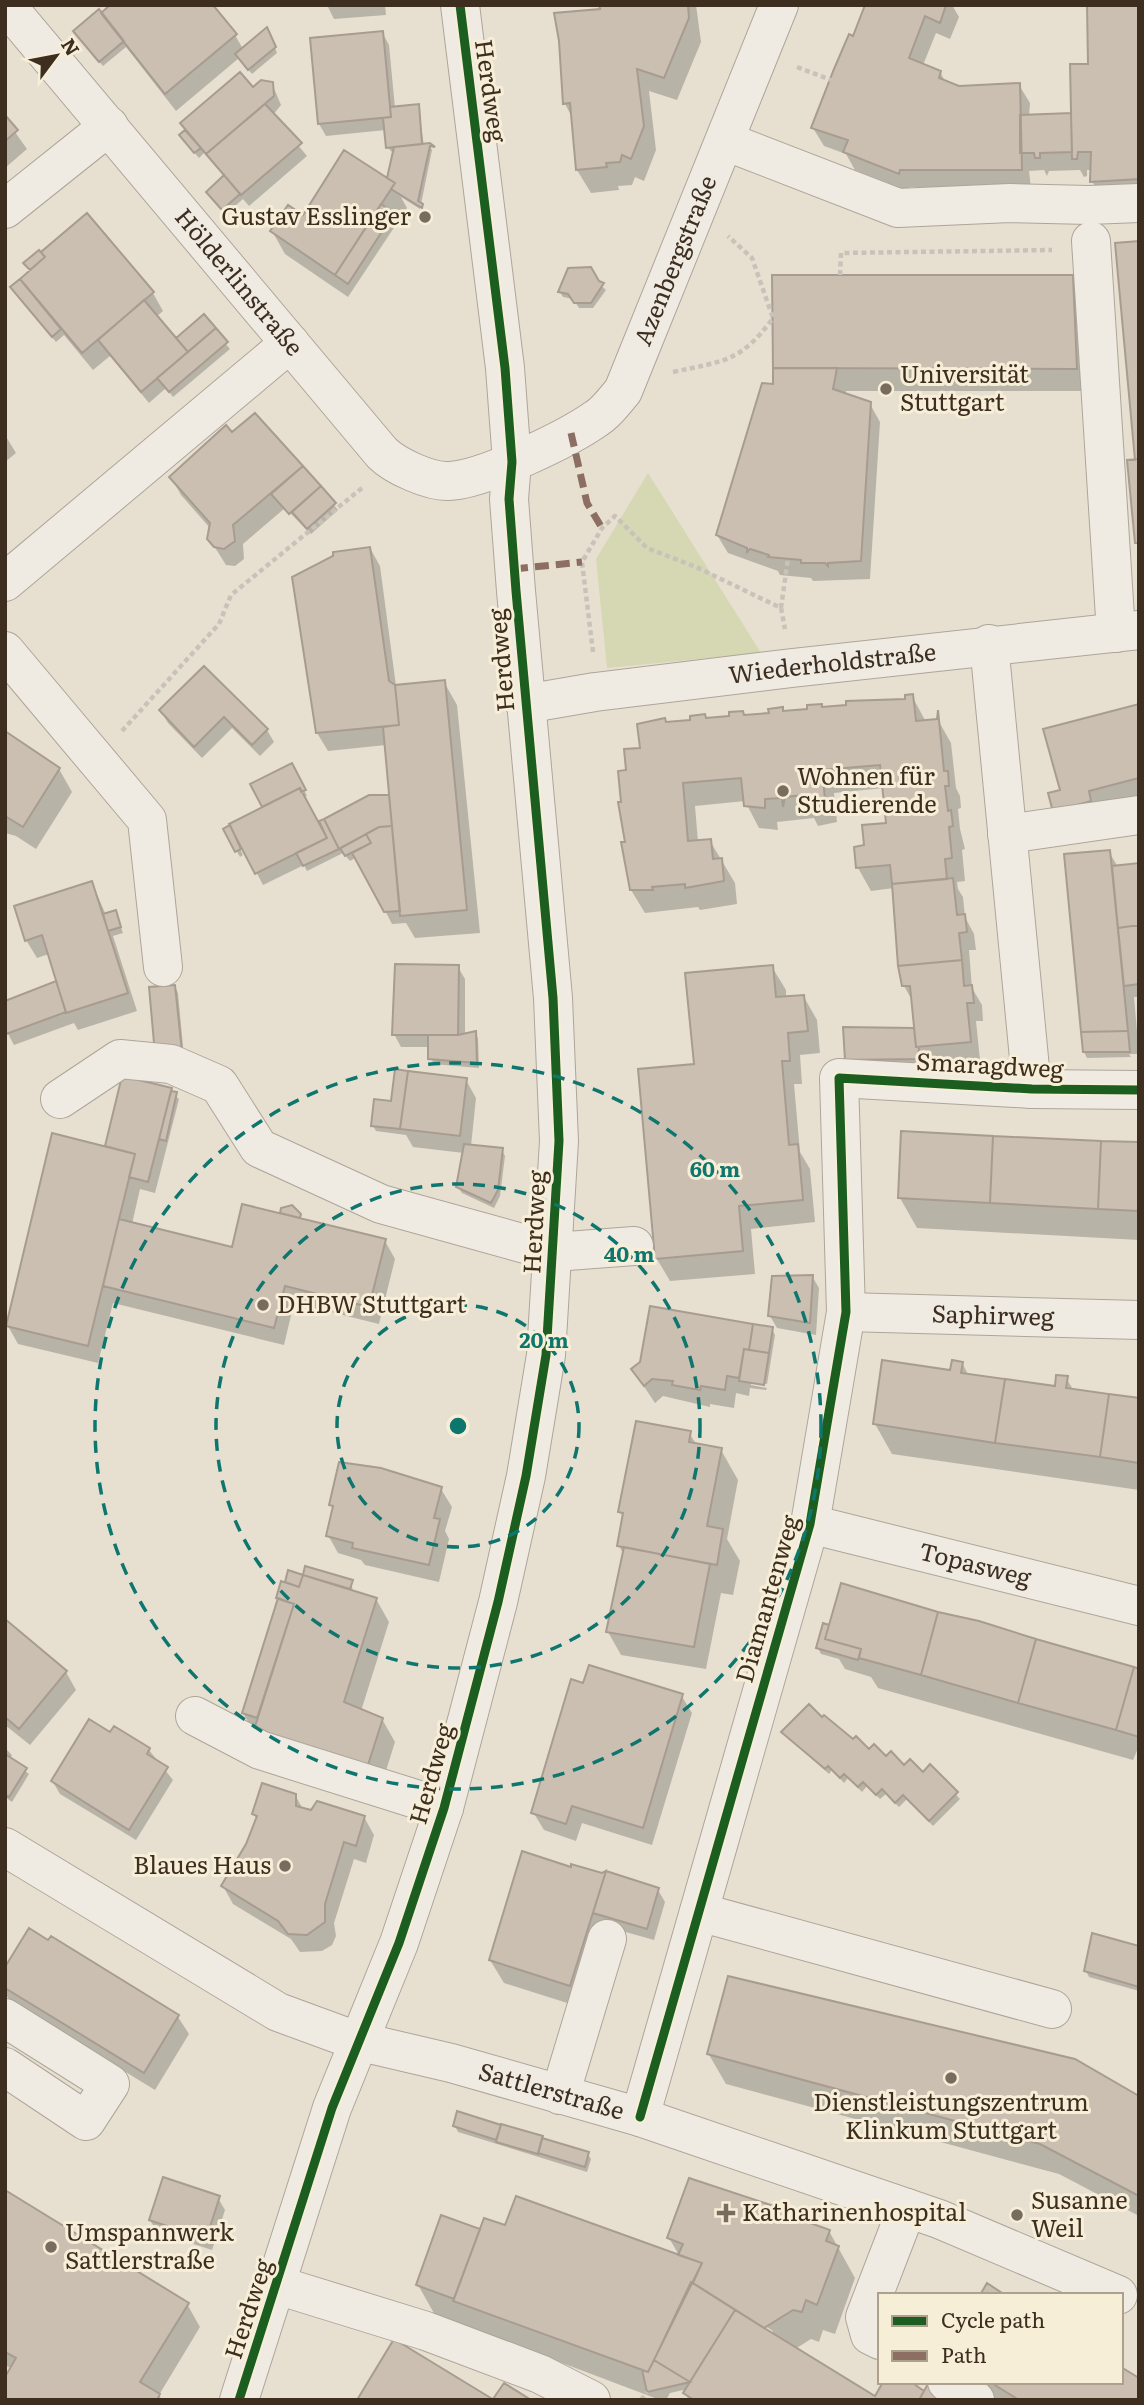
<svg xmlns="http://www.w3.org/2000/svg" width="1144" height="2405" font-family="Literata,serif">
	<rect width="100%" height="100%" fill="#e7e0d1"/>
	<path fill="#d6d7b3" d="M648,473L761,653L607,668L596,559Z"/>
	<path fill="#0003" fill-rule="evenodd" d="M327,5H385L386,15L334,19Z
		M601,5H696L701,42L677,100L649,91L656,150L644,181L635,177L632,185L618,186L619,190L591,193L577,170L573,119L565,104L602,11Z
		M867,5H952L959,17L950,39L936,33L923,65L940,72L946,83L958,88L1019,85L1030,103L1029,116L1073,115L1090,66L1139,5V198L1102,199L1092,181V170H1087V176L1084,177L1080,170L1049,171L1047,176L1044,170L1029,171L1031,188L910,187L909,191L855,170L846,154L824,146L813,128Z
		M101,15L235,35L243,49L270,35L277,53L252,74L239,58L176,111L126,47L103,66L78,37Z
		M382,32L389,45L395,108L418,106L424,146L429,145L432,150L420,209L401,197L407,208L348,297L285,254L272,231L392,184L394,154L388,148L386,130L326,136L319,124Z
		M273,86L281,105L273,115L307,156L249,206L243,199L226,214L211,198L225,177L204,153L199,158L184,141L181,135L186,131L182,124L253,89Z
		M5,118L27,149L5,168Z
		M87,215L153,293L163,311L156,317L176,341L204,317L230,349L173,397L166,388L149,403L110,356L93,370L64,335L56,342L12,287L31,271L26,264Z
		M1072,276L1086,299L1089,391H846L845,395L870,404L880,422L870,579L813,581L811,578L780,575L778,571L728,553L717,535L775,386Z
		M598,283L606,290L593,308H579L573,299L563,297L560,292Z
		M255,415L338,510L311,534L285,508L243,544L244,559L235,566L226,565L209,538L210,528L181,495L171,477Z
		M5,435L16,453L5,462Z
		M370,548L380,566L396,686L444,682L457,705L480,933L415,938L406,923L392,924L357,857L350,861L343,853L307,871L304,865L263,885L242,845L239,847L243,855L240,857L225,830L236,833L264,808L253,784L292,766L307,796L303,797L326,839L388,796L391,801L386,745L328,751L317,733Z
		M204,668L267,730L274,742L260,756L232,728L202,758L168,723L161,711Z
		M912,696L926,722L938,720L951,743L956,788L960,796L961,808L958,809L960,829L965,849L962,850L965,881L957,882L958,889L963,897L965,917L974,934L976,950H969L972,988L982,1005L983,1021H976L980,1060L928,1065L925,1059L924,1071L853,1072L845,1029H916L913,1002L904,986L894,888L871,891L858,868L866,847L888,824L884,788L834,793L837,822L818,826L814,818L777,822L778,830L759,828L745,801L695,806L698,842L710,841L735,883L737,904L700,910L698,907L645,913L631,890L623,804L628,772L642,750L667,724L907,700Z
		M1139,705V813L1105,822L1062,791Z
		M5,733L59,769L72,792L36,849L16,836L5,833Z
		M1109,852L1118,867L1139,865V997H1134L1139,1054H1129L1131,1057L1087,1058L1084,1052Z
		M92,883L106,915L118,918L123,933L113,936L137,1011L78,1030L74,1023L14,1045L5,1028V1003L58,982L49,954L37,958L26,940Z
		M458,967L465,979V1036L475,1033L478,1038L479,1068L433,1064L430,1047H401L394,1034Z
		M772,967L786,990V998L804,997L817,1020L820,1053L800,1055L802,1084H794L800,1152L810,1169L815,1222L751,1229L755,1274L670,1281L657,1259Z
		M175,987L178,993L184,1057L160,1060Z
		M466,1080L476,1098L471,1146L502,1150L505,1156L500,1196L494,1208L462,1193L458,1187L464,1153L413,1147L406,1135L376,1131L373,1126L392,1103Z
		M172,1093L179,1099L155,1193L140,1189L132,1224L233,1249L283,1216L281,1213L385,1241L395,1259L379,1324L294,1303L284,1345L113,1303L98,1363L18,1344L8,1326L109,1149L107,1146Z
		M1139,1145V1240L917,1228L900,1198Z
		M812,1276L819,1288L816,1335L777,1328L770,1316Z
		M772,1329L775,1335L767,1384L751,1382V1385L767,1388L766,1390L750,1388L749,1396L736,1393L734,1408L710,1404V1407L663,1396L655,1403L633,1370Z
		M962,1363L969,1376L1056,1388L1066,1378L1074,1391L1139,1400V1490L892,1454L875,1424Z
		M689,1433L697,1445L721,1450L738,1480L727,1539L740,1561L733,1595L721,1593L706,1669L621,1655L608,1632L624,1555L619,1546L624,1518L620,1512Z
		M441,1489L452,1507L445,1531L449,1539L439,1582L365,1565L361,1560L338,1553L328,1535L334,1510L331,1504Z
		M306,1568L351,1581L353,1592L376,1599L389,1622L361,1711L382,1719L395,1742L379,1793L250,1725L243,1713L289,1585L287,1582L304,1577Z
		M5,1622L66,1672L76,1690L30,1745L5,1725Z
		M830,1628L1139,1670V1746L1133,1760L878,1688L871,1677L845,1669L839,1659L821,1654L818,1648Z
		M585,1685L681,1695L692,1713L652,1845L582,1823L576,1841L544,1830L533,1812Z
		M837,1731L869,1752L922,1774L930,1767L960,1799L933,1826L907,1799L899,1807L886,1794L880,1799L867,1786L862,1792L848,1778L844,1783L832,1770L829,1774L783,1733Z
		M5,1748L12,1755L10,1759L29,1774L12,1802L5,1797Z
		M149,1750L173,1780L136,1840L60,1794L53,1782Z
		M295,1795L303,1809L364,1817L374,1835L366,1863L354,1859L334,1923L336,1936L332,1945L322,1951L300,1952L291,1939L233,1904L223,1886L248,1845L257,1820L254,1814Z
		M573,1866L658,1890L665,1902L654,1940L608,1927L583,2008L504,1983L490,1960Z
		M51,1938L178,2017L189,2034L155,2090L10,2001L5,1993V1972Z
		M1139,1948V1991L1089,1977L1086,1971Z
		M708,2053L1139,2098V2216L1059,2174L726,2084Z
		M458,2113L587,2153L591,2159L587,2172L458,2132L455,2126Z
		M5,2193L187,2304L200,2327L159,2395L162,2400H5L12,2369L5,2365Z
		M218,2198L225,2210L212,2250L157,2232L150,2220Z
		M791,2214L794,2219L829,2231L855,2278L835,2334L823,2330L819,2342L811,2339L795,2349L875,2399L925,2393L931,2382H1121L1139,2400H996L969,2383L972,2400H689L685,2393L688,2389L670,2393L666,2400H660L435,2315L418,2285L481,2231L506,2228L680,2257L669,2238ZM695,2282L773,2331L771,2334L695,2287Z"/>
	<path fill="#cbbfb2" stroke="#a89c90" stroke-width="2" d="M110,5H213L237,34L165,94L101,13Z
		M599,5H688L689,18L664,78L637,69L644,126L631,159L622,155L620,162L606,163L607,167L576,170L570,103L563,104L559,41L554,13L600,9Z
		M865,5H946L940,23L925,16L909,58L941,71L939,78L959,86L1020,83L1022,170H900L899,174L843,152L848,140L811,128L834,69L849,34L853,36Z
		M1087,5H1139V179L1090,182L1091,152H1078L1077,159H1072L1070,64H1088Z
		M99,9L124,41L99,62L73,31Z
		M267,27L276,47L248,70L235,54Z
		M383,31L391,117L318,124L310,38Z
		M240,72L253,87L261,80L273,82L274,96L206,154L180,123Z
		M265,104L302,143L241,195L206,154Z
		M419,104L422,144L386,148L383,118L391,117L390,107Z
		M1071,113L1072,152L1040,153V158H1035L1034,153H1020V115Z
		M5,115L18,130L5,141Z
		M185,130L201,148L194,153L179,135Z
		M430,143L435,147L430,146L418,201L423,204L422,208L391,189L395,183L387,178L394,147Z
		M344,150L395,183L335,275L270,231L288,205L303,215Z
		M224,175L240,194L222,210L206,192Z
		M381,204L394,213L348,284L335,275Z
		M87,213L154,292L82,353L20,279L45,257L41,252Z
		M1139,241V543H1135L1127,460H1135L1115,243Z
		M39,250L45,257L30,270L23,263Z
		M591,267L599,281L604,283L591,303H574L568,294L558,292L568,268Z
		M772,275H1073L1077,369L773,368Z
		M20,279L61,329L52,337L10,287Z
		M144,300L188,352L141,392L98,340Z
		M204,314L216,328L188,352L176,338Z
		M216,328L228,342L169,392L157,378Z
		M773,368H837L833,389L871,402L861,561L828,563V566L825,563H801V560L768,557L769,555L750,549L747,552V548L716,535L762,383L773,384Z
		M255,413L303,466L233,525L235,541L224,549L214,547L207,539L210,523L169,477L226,425L232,432Z
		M1139,459V543H1135L1127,460Z
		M303,466L321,486L289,514L271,494Z
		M321,486L336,503L307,529L292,512Z
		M370,547L389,681L395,685L399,725L316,733L292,577L333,556V552Z
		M204,666L268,729L252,745L224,717L194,747L159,710Z
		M445,680L467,910L400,916L383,727L399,725L395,685Z
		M913,694L916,721L937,719L938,710L944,771H948L949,786H945L948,811L951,810L953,826L949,827L952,858L945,859L947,879L892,884L890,865L856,868L854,847L864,845L862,825L886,823L880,765L822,770L825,799L803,804V795L785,797L783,807L782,798L765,799V808L744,806L741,778L683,783L688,841L711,839L713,859L722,858L724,881L685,888V884L652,887L653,890H630L621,842H625L618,802H621L618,771L626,770L624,749L640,748L637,724L665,718L666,722L690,720V716L705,714L706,718L729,716V712L743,711L744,715L769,713L768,709L783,707V711L807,709V705L822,704V707L846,705V701L905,699V695Z
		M1139,704V778L1089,791L1091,801L1053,812L1048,793L1060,790L1043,729Z
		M5,731L60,768L23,827L5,816Z
		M292,763L306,790L301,792L300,788L262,807L250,784Z
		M300,788L327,838L255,874L229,824Z
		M369,795H389L392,826L379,827L339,849L324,819Z
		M324,819L339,849L303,866L296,853L327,838L319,821Z
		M230,825L241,849L235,852L223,829Z
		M392,826L400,911L384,912L352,853L371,843L366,834L379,827Z
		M366,834L371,843L345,856L340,848Z
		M1110,850L1128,1031L1081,1032L1064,854Z
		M1139,863V925L1118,928L1112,866Z
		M953,878L957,915L965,914L967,932L959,933L962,960L898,966L892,884Z
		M92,881L128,993L66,1013L42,935L25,941L14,906Z
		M116,910L121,927L108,931L103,914Z
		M1139,925V984L1124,986L1118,928Z
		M962,960L964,986L972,985L974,1003H967L971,1042L916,1047L910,986H902L898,966Z
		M395,964L459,965L458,1035H392Z
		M773,965L776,997L804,995L808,1031L788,1033L790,1061H782L789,1145L798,1144L803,1200L739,1206L743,1251L655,1259L638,1069L694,1064L685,973Z
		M56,981L66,1012L6,1034L5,1001Z
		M175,985L182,1052L155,1054L149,987Z
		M843,1027L914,1028L916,1047H919L918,1059L845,1060Z
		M476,1031L477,1063L428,1059V1035H458Z
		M1128,1031L1130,1052H1083L1081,1032Z
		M395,1069L408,1071L400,1129L371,1126L374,1099L391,1101Z
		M408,1071L467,1078L460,1136L400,1129Z
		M122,1076L172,1088L148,1182L129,1177L135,1154L105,1146Z
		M171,1091L177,1092L166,1141L159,1139Z
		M901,1131L993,1136L990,1203L898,1198Z
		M52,1133L135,1154L88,1346L6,1326Z
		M993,1136L1101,1141L1098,1209L990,1203Z
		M1101,1141L1139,1142V1211L1098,1209Z
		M464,1144L503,1148L498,1190L491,1203L456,1187Z
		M242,1204L386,1239L369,1307L285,1286L274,1328L103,1286L119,1219L232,1247Z
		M292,1205L301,1214L300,1218L280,1213L281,1208Z
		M813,1275L810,1323L768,1316L772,1276Z
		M650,1306L753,1324L749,1350L744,1349L739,1378L727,1376L725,1390L701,1386L700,1390L672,1385L673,1381L652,1379L644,1386L631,1369L640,1362Z
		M753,1324L773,1327L769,1353L749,1350Z
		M744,1349L769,1353L764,1385L739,1381Z
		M882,1360L950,1370L952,1360L963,1362L961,1373L1005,1379L995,1443L873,1424Z
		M1056,1375L1068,1376L1066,1388L1109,1394L1100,1457L995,1443L1005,1379L1055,1386Z
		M1109,1394L1139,1398V1463L1100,1457Z
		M636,1421L691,1431L689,1442L722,1448L707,1526L723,1529L717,1565L617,1546L623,1513L618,1512Z
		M339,1462L381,1468L442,1487L434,1518L440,1519L429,1565L352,1548L353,1543L326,1536L333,1506L329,1505Z
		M624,1547L710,1564L694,1647L606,1632Z
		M305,1566L353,1580L350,1589L303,1575Z
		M288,1570L303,1575L299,1587L285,1582Z
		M303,1575L377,1598L344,1702L383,1718L366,1771L252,1736L294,1604L276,1598L281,1581L299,1587Z
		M841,1583L938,1612L921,1675L859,1658L861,1649L825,1639Z
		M278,1598L294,1604L257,1718L242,1713Z
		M938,1612L979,1621L1036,1639L1018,1703L921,1675Z
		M5,1619L67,1671L19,1729L5,1717Z
		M823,1623L829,1625L825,1639L861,1649L858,1660L816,1648Z
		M1036,1639L1134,1667L1116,1730L1018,1703Z
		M589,1665L683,1694L643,1828L572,1806L566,1824L531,1813L571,1679L583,1683Z
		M1134,1667L1139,1669V1737L1116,1730Z
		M809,1704L822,1717L824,1715L853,1739L856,1736L869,1749L874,1744L886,1756L891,1751L904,1765L910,1759L923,1772L930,1764L958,1792L929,1821L903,1795L895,1803L882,1789L876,1795L863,1782L858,1787L844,1774L840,1778L828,1766L825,1769L781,1732Z
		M89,1719L110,1732L114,1726L150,1748L147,1754L168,1767L129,1830L51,1781Z
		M5,1754L27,1768L9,1797L5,1795Z
		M262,1783L296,1794V1806L311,1810L317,1801L365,1816L356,1846L344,1842L325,1904V1922L307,1935L288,1934L278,1921L221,1886L246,1844L257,1816L252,1814Z
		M522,1851L571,1867V1864L602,1873L606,1871L570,1986L489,1960Z
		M606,1871L659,1888L647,1929L593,1913Z
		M29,1928L48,1940L51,1936L179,2015L144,2073L5,1988V1967Z
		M1092,1933L1139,1946V1987L1084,1971Z
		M728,1976L1075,2059L1139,2096V2196L1040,2144L707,2054Z
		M457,2111L501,2125L496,2140L453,2126Z
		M501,2124L543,2136L538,2154L496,2142Z
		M542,2138L589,2152L585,2167L538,2153Z
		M163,2177L220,2196L206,2239L149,2220Z
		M689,2178L792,2212L791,2216L830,2230L826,2241L839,2246L817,2305L806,2300L802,2312L793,2310L764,2328L693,2283L702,2263L678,2255L683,2244L667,2238Z
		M5,2190L189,2303L140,2382L160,2394L157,2400H5V2377L16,2358L5,2352Z
		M516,2196L702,2263L648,2372L453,2301L484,2218L505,2225Z
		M441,2215L480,2229L454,2299L416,2285Z
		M691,2282L735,2310L690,2382L654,2360Z
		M987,2283L1005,2295H980Z
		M735,2310L875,2396L883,2382H911L924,2391L919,2400H694L683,2393Z
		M394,2339L494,2400H357Z
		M654,2360L690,2382L647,2392L642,2370L648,2372Z
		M1121,2367L1139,2378V2400H1019L990,2382H1121Z
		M929,2382H948L937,2400H919Z
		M504,2383L531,2400L493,2399Z"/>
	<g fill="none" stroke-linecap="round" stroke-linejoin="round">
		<g stroke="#ada599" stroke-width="40">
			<g id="minor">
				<path id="s1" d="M6,5L382,453C395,466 430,482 449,481C483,480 569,438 597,418C607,412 615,400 623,391L779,5"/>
				<path d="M725,141L898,208L1010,203L1089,205L1139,203"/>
				<path d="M5,209L109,126"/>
				<path d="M1091,241L1116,633"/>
				<path d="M5,582L290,343"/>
				<path d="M989,644L1032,1089"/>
				<path d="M5,651L147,820L163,967"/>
				<path id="s2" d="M525,704L595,692L792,668L1139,630"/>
				<path d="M1007,834L1139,815"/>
				<path d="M60,1099L120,1059L171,1064L219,1085L259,1148L381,1204L554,1252L634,1246"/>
				<path id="s3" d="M846,1312L1139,1320"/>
				<path id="s4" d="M810,1524L1139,1606"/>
				<path d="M195,1716L260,1750L444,1808"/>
				<path id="s5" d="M5,1847L278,2012L357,2041L451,2063L640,2117L939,2219L1118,2295"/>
				<path d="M699,1912L1052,2009"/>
				<path d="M5,2018L110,2084L86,2121L5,2067"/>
				<path d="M560,2095L607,1939"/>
				<path d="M640,2117L810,1524L846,1312L839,1078L1032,1089L1139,1090"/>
				<path d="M277,2285L426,2331L540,2374L591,2400"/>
				<path d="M880,2340L870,2335L865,2317L907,2208"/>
				<path d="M947,2382L975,2400"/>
				<path d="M239,2400L332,2108L399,1943L444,1808L498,1602L526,1476L546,1355L559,1141L553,998L516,591L509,499L512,462L505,368L460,5"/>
			</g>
		</g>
		<path stroke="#c8c2b9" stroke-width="4.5" stroke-dasharray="5 3.5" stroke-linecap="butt" d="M797,67L831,80
			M840,275L841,253L1052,250
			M673,372C724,361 741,362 773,318L752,258L728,236
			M781,608L788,558
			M593,652L582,562L602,528L615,516L647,548L696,567L781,608L785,629
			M122,731L219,624L231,595L362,488
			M641,2400L647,2392"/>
		<use href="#minor" stroke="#efebe3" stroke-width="38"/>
		<path stroke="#8d6e63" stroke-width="7" stroke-dasharray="14 7" stroke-linecap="butt" d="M571,433L587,503L602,528
			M514,569L582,562"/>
		<g stroke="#f7eed8" stroke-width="13">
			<path id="cycleway" d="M640,2117L810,1524L846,1312L839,1078L1032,1089L1139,1090
				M239,2400L332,2108L399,1943L444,1808L498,1602L526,1476L546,1355L559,1141L553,998L516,591L509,499L512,462L505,368L460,5"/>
		</g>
		<use href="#cycleway" stroke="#1b5e20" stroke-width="9"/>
	</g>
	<g fill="none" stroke="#0f766e" stroke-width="3.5" stroke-dasharray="12 9">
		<circle cx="458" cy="1426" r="121"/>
		<circle cx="458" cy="1426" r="242"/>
		<circle cx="458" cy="1426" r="363"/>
	</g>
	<g fill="#786c5e" stroke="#f7eed8" stroke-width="2.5">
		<circle cx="425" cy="217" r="7"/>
		<circle cx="886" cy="389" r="7"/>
		<circle cx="783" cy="791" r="7"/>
		<circle cx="263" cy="1305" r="7"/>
		<circle cx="285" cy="1866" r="7"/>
		<circle cx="951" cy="2078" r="7"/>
		<path d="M722.5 2202.5h7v7h7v7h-7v7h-7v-7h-7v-7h7z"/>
		<circle cx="1017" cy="2215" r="7"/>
		<circle cx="51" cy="2247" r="7"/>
	</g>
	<g text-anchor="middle" stroke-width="6" stroke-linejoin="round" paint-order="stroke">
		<g font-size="24" fill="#3d2e20" stroke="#f7eed8">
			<text transform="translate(490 91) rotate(82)" y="8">Herdweg</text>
			<text dy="8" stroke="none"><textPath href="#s1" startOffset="999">Azenbergstraße</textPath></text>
			<text dy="8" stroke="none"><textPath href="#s1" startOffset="362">Hölderlinstraße</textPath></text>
			<text transform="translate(502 660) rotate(-95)" y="8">Herdweg</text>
			<text dy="8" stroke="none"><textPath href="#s2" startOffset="310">Wiederholdstraße</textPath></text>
			<text transform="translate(990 1066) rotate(3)" y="8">Smaragdweg</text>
			<text transform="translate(535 1222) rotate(-87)" y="8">Herdweg</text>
			<text dy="8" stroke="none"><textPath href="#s3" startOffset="147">Saphirweg</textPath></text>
			<text dy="8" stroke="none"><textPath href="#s4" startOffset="170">Topasweg</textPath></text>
			<text transform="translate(768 1599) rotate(-74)" y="8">Diamantenweg</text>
			<text transform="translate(432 1774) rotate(-74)" y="8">Herdweg</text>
			<text dy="8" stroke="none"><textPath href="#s5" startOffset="604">Sattlerstraße</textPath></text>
			<text transform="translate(249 2309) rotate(-72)" y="8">Herdweg</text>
		</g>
		<g font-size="24" fill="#3d2e20" stroke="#f7eed8" text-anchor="start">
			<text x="411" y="225" text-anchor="end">Gustav Esslinger</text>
			<text x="900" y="383">Universität<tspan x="900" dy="28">Stuttgart</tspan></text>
			<text x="797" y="785">Wohnen für<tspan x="797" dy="28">Studierende</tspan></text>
			<text x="277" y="1313">DHBW Stuttgart</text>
			<text x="271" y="1874" text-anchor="end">Blaues Haus</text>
			<text x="951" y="2111" text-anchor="middle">Dienstleistungszentrum<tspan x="951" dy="28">Klinkum Stuttgart</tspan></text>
			<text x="1031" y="2209">Susanne<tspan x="1031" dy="28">Weil</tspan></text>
			<text x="742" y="2221">Katharinenhospital</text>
			<text x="65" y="2241">Umspannwerk<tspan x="65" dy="28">Sattlerstraße</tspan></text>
		</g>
	</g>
	<circle cx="458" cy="1426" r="10" fill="#0f766e" stroke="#f7eed8" stroke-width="3.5"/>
	<g font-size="21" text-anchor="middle" font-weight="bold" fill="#0f766e" stroke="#f7eed8" stroke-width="6" stroke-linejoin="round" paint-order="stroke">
		<text x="715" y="1177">60 m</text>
		<text x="629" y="1262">40 m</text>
		<text x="544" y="1348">20 m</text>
	</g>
	<rect width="1144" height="2405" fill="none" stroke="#3d2e20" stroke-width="14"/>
	<rect x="878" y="2293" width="245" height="91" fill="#f7eed8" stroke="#ada18e" stroke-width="2"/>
	<rect x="892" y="2316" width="35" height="10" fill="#1b5e20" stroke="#ada18e" stroke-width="2"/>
	<text x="941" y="2328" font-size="21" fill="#3d2e20">Cycle path</text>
	<rect x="892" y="2351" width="35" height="10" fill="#8d6e63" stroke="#ada18e" stroke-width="2"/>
	<text x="941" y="2363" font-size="21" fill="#3d2e20">Path</text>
	<g transform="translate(56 56) rotate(58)" stroke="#f7eed8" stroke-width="5" paint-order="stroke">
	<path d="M0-5L12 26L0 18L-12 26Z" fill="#3d2e20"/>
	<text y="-10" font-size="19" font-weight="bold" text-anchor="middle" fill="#3d2e20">N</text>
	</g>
</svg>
